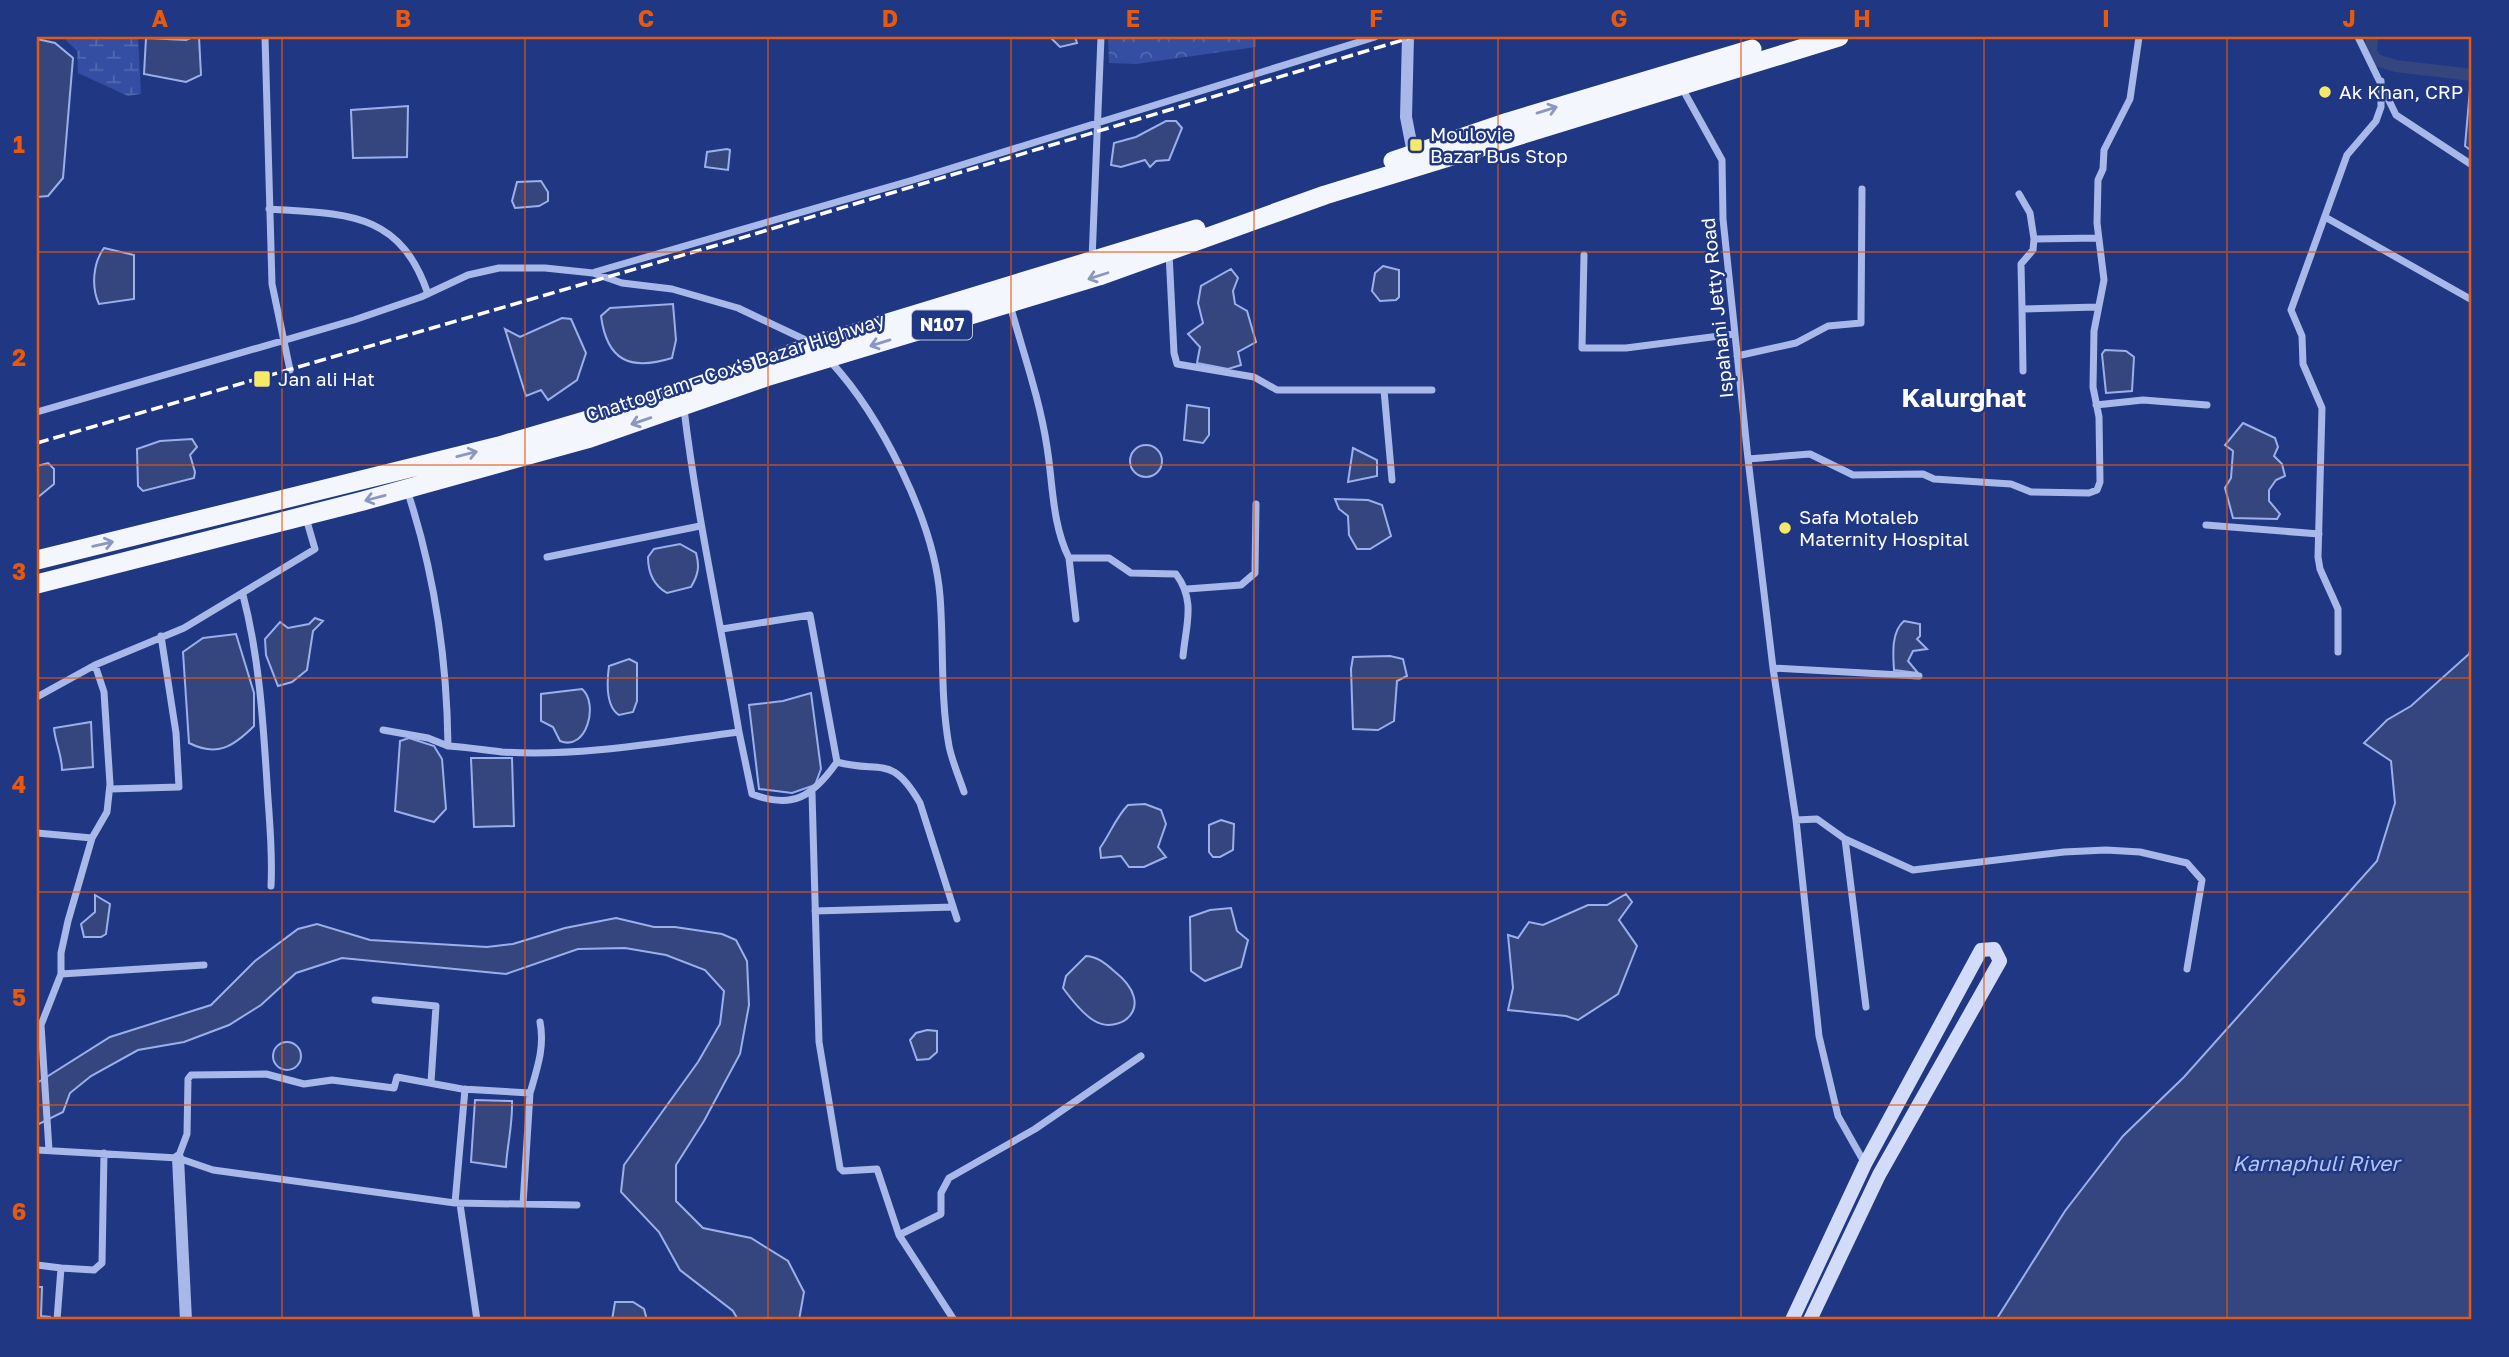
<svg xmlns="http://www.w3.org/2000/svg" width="2509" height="1357" font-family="'Golos Text',sans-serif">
	<defs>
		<pattern id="wetland-marsh" width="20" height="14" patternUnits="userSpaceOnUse" patternTransform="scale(1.75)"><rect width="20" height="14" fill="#344fa1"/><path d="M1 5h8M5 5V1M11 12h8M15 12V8" fill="none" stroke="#5269af"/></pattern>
		<pattern id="park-crowns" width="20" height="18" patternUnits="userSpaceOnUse" patternTransform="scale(1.75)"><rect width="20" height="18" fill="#344fa1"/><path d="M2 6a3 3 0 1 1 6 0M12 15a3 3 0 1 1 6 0" fill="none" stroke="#5269af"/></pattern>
	</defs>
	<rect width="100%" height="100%" fill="#203883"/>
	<path fill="url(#wetland-marsh)" d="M63,37H138L141,94L128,96L78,73L77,51Z"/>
	<path fill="url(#park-crowns)" d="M1108,37H1256V47L1136,64L1109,63Z"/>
	<path fill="#35467e" stroke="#9bb0ea" stroke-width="2" d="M193,37H199L201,75L186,82L144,74L146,38L186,40Z
		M1050,37H1075L1077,43L1060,47Z
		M37,39L55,43L73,58L63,178L48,196L37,197Z
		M2470,89H2472V151L2465,146Z
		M408,106L407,157L353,158L351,110Z
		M1166,121H1176L1182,128L1169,160L1156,161L1150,167L1145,160L1121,167L1111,165L1114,143L1136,137Z
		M727,149L730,150L728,170L705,167L707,152Z
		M541,181L548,192V201L539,206L515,208L512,201L517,182Z
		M104,248L134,255V299L99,304C91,287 93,263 104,248Z
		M1383,266L1399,270V297L1396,300L1380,301L1372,291L1375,273Z
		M1231,269L1238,278L1233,291L1235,304L1247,311L1256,342L1238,352L1241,365L1228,369L1197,363L1200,347L1188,334L1203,323L1198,303L1201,286Z
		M673,304L676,340L672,358C630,371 607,361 601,316L610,308Z
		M562,318L571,319L586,353L577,380L548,400L541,390L526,396L505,329L520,337Z
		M2105,350L2126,351L2134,357L2132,391L2106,393L2102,354Z
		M1187,405L1209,408V435L1203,443L1184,440Z
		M2243,423L2275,438L2278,447L2274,456L2282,464L2285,476L2276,480L2269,490V501L2280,514L2277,519L2233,518L2225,488L2231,478L2233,451L2225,445Z
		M192,439L197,447L190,455L195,472L194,478L143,491L138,486L137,449L160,441Z
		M1130 461a16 16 0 1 1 32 0a16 16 0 1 1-32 0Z
		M1353,448L1377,460V476L1348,482Z
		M48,463L54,469V484L37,498V466Z
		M1335,499L1368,500L1382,505L1391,536L1370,549H1357L1349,535L1348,516L1339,509Z
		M680,544L696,553C700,567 698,575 691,587L667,593C653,585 648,573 648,557L654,549Z
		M315,618L323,621L313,631L307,670L292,682L278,686L266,655L265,639L280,622L288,628L309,624Z
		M1904,621L1920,624V636L1917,639L1927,649L1913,651L1908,661L1918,673L1894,670C1893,654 1891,632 1904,621Z
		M236,634L254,693V726C233,747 217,757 189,743L183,652L203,638Z
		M2472,644V1320H1996L2065,1211L2123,1136L2184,1077L2377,861L2395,803L2391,761L2364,743L2387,720L2411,706L2469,654Z
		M1390,656L1403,659L1407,676L1397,681L1394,721L1378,730L1353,729L1351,669L1353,657Z
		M629,659L637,663V701L633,712L619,715C605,706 607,681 609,666Z
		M582,689C599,703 587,752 560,741L553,727L541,721V694Z
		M811,693L821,769L815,785L792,793L759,789L749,705L783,701Z
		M91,722L93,767L62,770C62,754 55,743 54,728Z
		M409,738L434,746L442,759L446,809L434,822L395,811L400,741Z
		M471,758H512L514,826L474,827Z
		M1145,804L1161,810L1166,824L1158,847L1166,857L1144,867H1129L1121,856L1101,858L1100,848C1110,834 1116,817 1128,805Z
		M1221,820L1234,824L1233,850L1220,857H1213L1209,852V825Z
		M1626,894L1632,902L1619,920L1637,946L1618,994L1578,1020L1566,1016L1508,1010L1513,988L1508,935L1518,938L1529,922L1543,925L1588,905H1607Z
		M95,895L110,904L106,934L101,937H84L81,924L95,912Z
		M1231,908L1237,931L1248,940L1241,967L1205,981L1191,971L1190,917L1210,910Z
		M616,918L654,927H675L722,934L736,940L747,961L749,1005L740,1054L704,1121L676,1165V1201L703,1228L751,1238L788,1261L804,1292L799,1320H738L733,1311L680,1270L659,1232L621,1192L624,1165L698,1062L720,1024L724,991L705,970L666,955L625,948L578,949L506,974L342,958L296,973L261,1005L229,1025L184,1042L138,1050L91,1076L70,1093L63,1112L37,1125V1083L110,1037L211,1005L255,961L298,929L317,924L370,940L487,947L513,944L565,928Z
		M1086,956C1098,957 1105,963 1114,971C1160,1007 1118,1037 1093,1020C1082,1013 1071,999 1063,988L1066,976Z
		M927,1030L937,1031V1052L929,1059L917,1060L910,1040L916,1033Z
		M273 1056a14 14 0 1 1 28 0a14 14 0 1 1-28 0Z
		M475,1100L512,1101C513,1124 507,1145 506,1167L471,1162Z
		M37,1287H42L41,1316L50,1317V1320H37Z
		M615,1302H633L644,1309L647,1320H612Z"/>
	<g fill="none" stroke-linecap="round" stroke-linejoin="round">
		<path stroke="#35467e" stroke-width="12" d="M2372,37L2371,52L2376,60L2396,66L2472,75"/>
		<path stroke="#a7b8e9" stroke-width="7" d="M265,37L272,284L290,370
			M2358,37L2396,115L2472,165
			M1682,88L1722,160L1723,219L1748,459L1810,454L1853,475L1923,474L1934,479L2011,484L2031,492L2089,493L2097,490L2100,482L2099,417L2093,387L2094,331L2104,280L2097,223L2098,180L2103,169L2104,150L2130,99L2139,37
			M2019,194L2030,213L2034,239
			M269,209C346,214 400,211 428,294
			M2325,217L2472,300
			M1169,253L1174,353L1177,364L1254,377L1277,390H1432
			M1584,255L1582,348H1626L1735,334
			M1092,260L1101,37
			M595,272L913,180L1375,37
			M1010,305C1023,352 1040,400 1047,447C1053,484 1052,524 1069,558H1109L1131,573L1176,574C1196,601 1186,624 1183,656
			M2097,307L2022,309L2021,264L2033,250L2034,239L2098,238
			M2022,309L2023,371
			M1737,356L1796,343L1828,326L1861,323L1862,189
			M830,361C881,416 934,521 940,596C944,646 940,696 949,746C952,761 959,777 964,792
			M1384,390L1392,480
			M2096,405L2143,400L2207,405
			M684,409C697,517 721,624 739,732
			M37,412L354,320L421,297L468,275L499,268H545L593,273L622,283L672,289L738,308L812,343
			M1748,459L1773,668L1919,676
			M407,490C434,571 447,660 448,746C466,747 484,750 502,752C580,757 662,742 739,732L752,794C793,810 813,796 837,762
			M2206,525L2319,534
			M547,557L700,526
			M1069,558L1076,619
			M1187,589L1241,585L1255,573L1256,504
			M243,595C259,656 263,720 267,783C269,818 273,851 271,886
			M722,629L810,615L837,762C881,774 891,753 920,803L957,919
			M2338,652V609L2320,569L2318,557L2322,408L2303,364L2302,336L2291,310L2347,155L2376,121L2381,107V81
			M1773,668L1796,820L1817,819L1845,839L1913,870L2064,852L2106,850L2140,852L2187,863L2202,880L2187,969
			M37,697L95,665L184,628L315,549L306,518
			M383,730L428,738L448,746
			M110,789L179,787L176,733L161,636
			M812,793L819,1042L840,1168L843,1171L877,1169L899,1235L954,1320
			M1796,820L1819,1036L1838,1116L1864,1162
			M37,833L92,838
			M1845,839L1866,1007
			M815,911L953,907
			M61,974L204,965
			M375,1000L436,1006L431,1082
			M530,1093C537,1069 545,1047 540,1022
			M37,1150L178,1158L213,1170L455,1203L577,1205
			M49,1150L41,1025L61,974V953L68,921L92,838L107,812L110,784L104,692L95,665
			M178,1158L187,1134L188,1079L191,1075L266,1074L304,1084L332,1080L394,1088L397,1077L462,1089L530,1093L523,1204
			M455,1203L465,1089
			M460,1204L477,1320
			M899,1235L941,1214V1193L949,1178L1035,1129L1141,1056
			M37,1265L61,1268
			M57,1320L61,1268L94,1270L102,1263L104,1153"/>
		<path stroke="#a7b8e9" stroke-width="12" d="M1408,37L1406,117L1414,158
			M178,1158L186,1320"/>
		<path stroke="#d2dbf7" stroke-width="14" d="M1792,1320L1865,1164L1981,950L1994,949L2000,961L1879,1175L1810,1320"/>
		<path stroke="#f4f6fe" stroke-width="19" d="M1393,161L1508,122L1752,49
			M37,560L499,446L666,397L815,345L1196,229
			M37,584L363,501L590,438L766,377L1099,276L1325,195L1839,37"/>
		<path stroke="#fff" stroke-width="3.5" stroke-dasharray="12 5" stroke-linecap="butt" d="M37,443L714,246L1413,37"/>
	</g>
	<defs><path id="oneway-shaft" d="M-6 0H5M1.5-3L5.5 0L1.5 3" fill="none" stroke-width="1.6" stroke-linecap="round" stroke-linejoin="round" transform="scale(1.75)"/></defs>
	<g stroke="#8a97c0">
		<use href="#oneway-shaft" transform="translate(1547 110) rotate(-17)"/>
		<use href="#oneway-shaft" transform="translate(1098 276) rotate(162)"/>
		<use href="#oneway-shaft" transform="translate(880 343) rotate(163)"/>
		<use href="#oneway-shaft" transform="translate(641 421) rotate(161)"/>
		<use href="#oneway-shaft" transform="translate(467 454) rotate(-14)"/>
		<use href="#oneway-shaft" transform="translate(375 498) rotate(165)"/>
		<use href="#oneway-shaft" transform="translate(103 544) rotate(-13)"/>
	</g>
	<path fill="none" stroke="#e8590c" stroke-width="2" stroke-opacity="0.55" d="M282,37V1320M525,37V1320M768,37V1320M1011,37V1320M1254,37V1320M1498,37V1320M1741,37V1320M1984,37V1320M2227,37V1320M37,252H2472M37,465H2472M37,678H2472M37,892H2472M37,1105H2472"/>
	<g fill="#f6e968" stroke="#203883" stroke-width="2.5">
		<circle cx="2325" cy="92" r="7"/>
		<rect x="1409" y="138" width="14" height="14" rx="3.5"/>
		<rect x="253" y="370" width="18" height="18" rx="3.5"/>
		<circle cx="1785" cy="528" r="7"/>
	</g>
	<g text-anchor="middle" stroke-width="5" stroke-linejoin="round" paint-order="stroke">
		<rect fill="#203883" stroke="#bcc3da" stroke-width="2" x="912" y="310.5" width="60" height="29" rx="5"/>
		<g font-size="18" font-weight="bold" fill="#fff">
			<text x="942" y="331">N107</text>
		</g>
		<g font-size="19" fill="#fff" stroke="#203883" text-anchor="start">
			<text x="2339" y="99">Ak Khan, CRP</text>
			<text x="1430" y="141">Moulovie<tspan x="1430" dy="22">Bazar Bus Stop</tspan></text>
			<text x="278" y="386">Jan ali Hat</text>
			<text x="1799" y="524">Safa Motaleb<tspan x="1799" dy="22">Maternity Hospital</tspan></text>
		</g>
		<g font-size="19" fill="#fff" stroke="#203883">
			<text transform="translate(1717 308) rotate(-96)" y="7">Ispahani Jetty Road</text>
			<text transform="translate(735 367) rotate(-18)" y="7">Chattogram - Cox's Bazar Highway</text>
		</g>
		<g font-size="21" font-style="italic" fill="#b2c3f0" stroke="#203883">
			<text x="2316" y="1171">Karnaphuli River</text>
		</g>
		<g font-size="26" font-weight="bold" fill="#fff" stroke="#203883">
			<text x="1964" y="407">Kalurghat</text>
		</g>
	</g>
	<rect width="2509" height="1357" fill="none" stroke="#203883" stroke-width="77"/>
	<rect x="38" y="38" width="2432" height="1280" fill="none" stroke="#e8590c" stroke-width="2.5"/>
	<g font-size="23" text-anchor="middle" font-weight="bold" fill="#e8590c">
		<text x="160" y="27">A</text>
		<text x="403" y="27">B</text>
		<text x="646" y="27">C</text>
		<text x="890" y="27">D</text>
		<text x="1133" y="27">E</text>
		<text x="1376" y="27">F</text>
		<text x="1619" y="27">G</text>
		<text x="1862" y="27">H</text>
		<text x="2106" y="27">I</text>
		<text x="2349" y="27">J</text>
		<text x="19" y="153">1</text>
		<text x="19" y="366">2</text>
		<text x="19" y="580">3</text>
		<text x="19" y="793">4</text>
		<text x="19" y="1006">5</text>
		<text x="19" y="1220">6</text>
	</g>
</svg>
